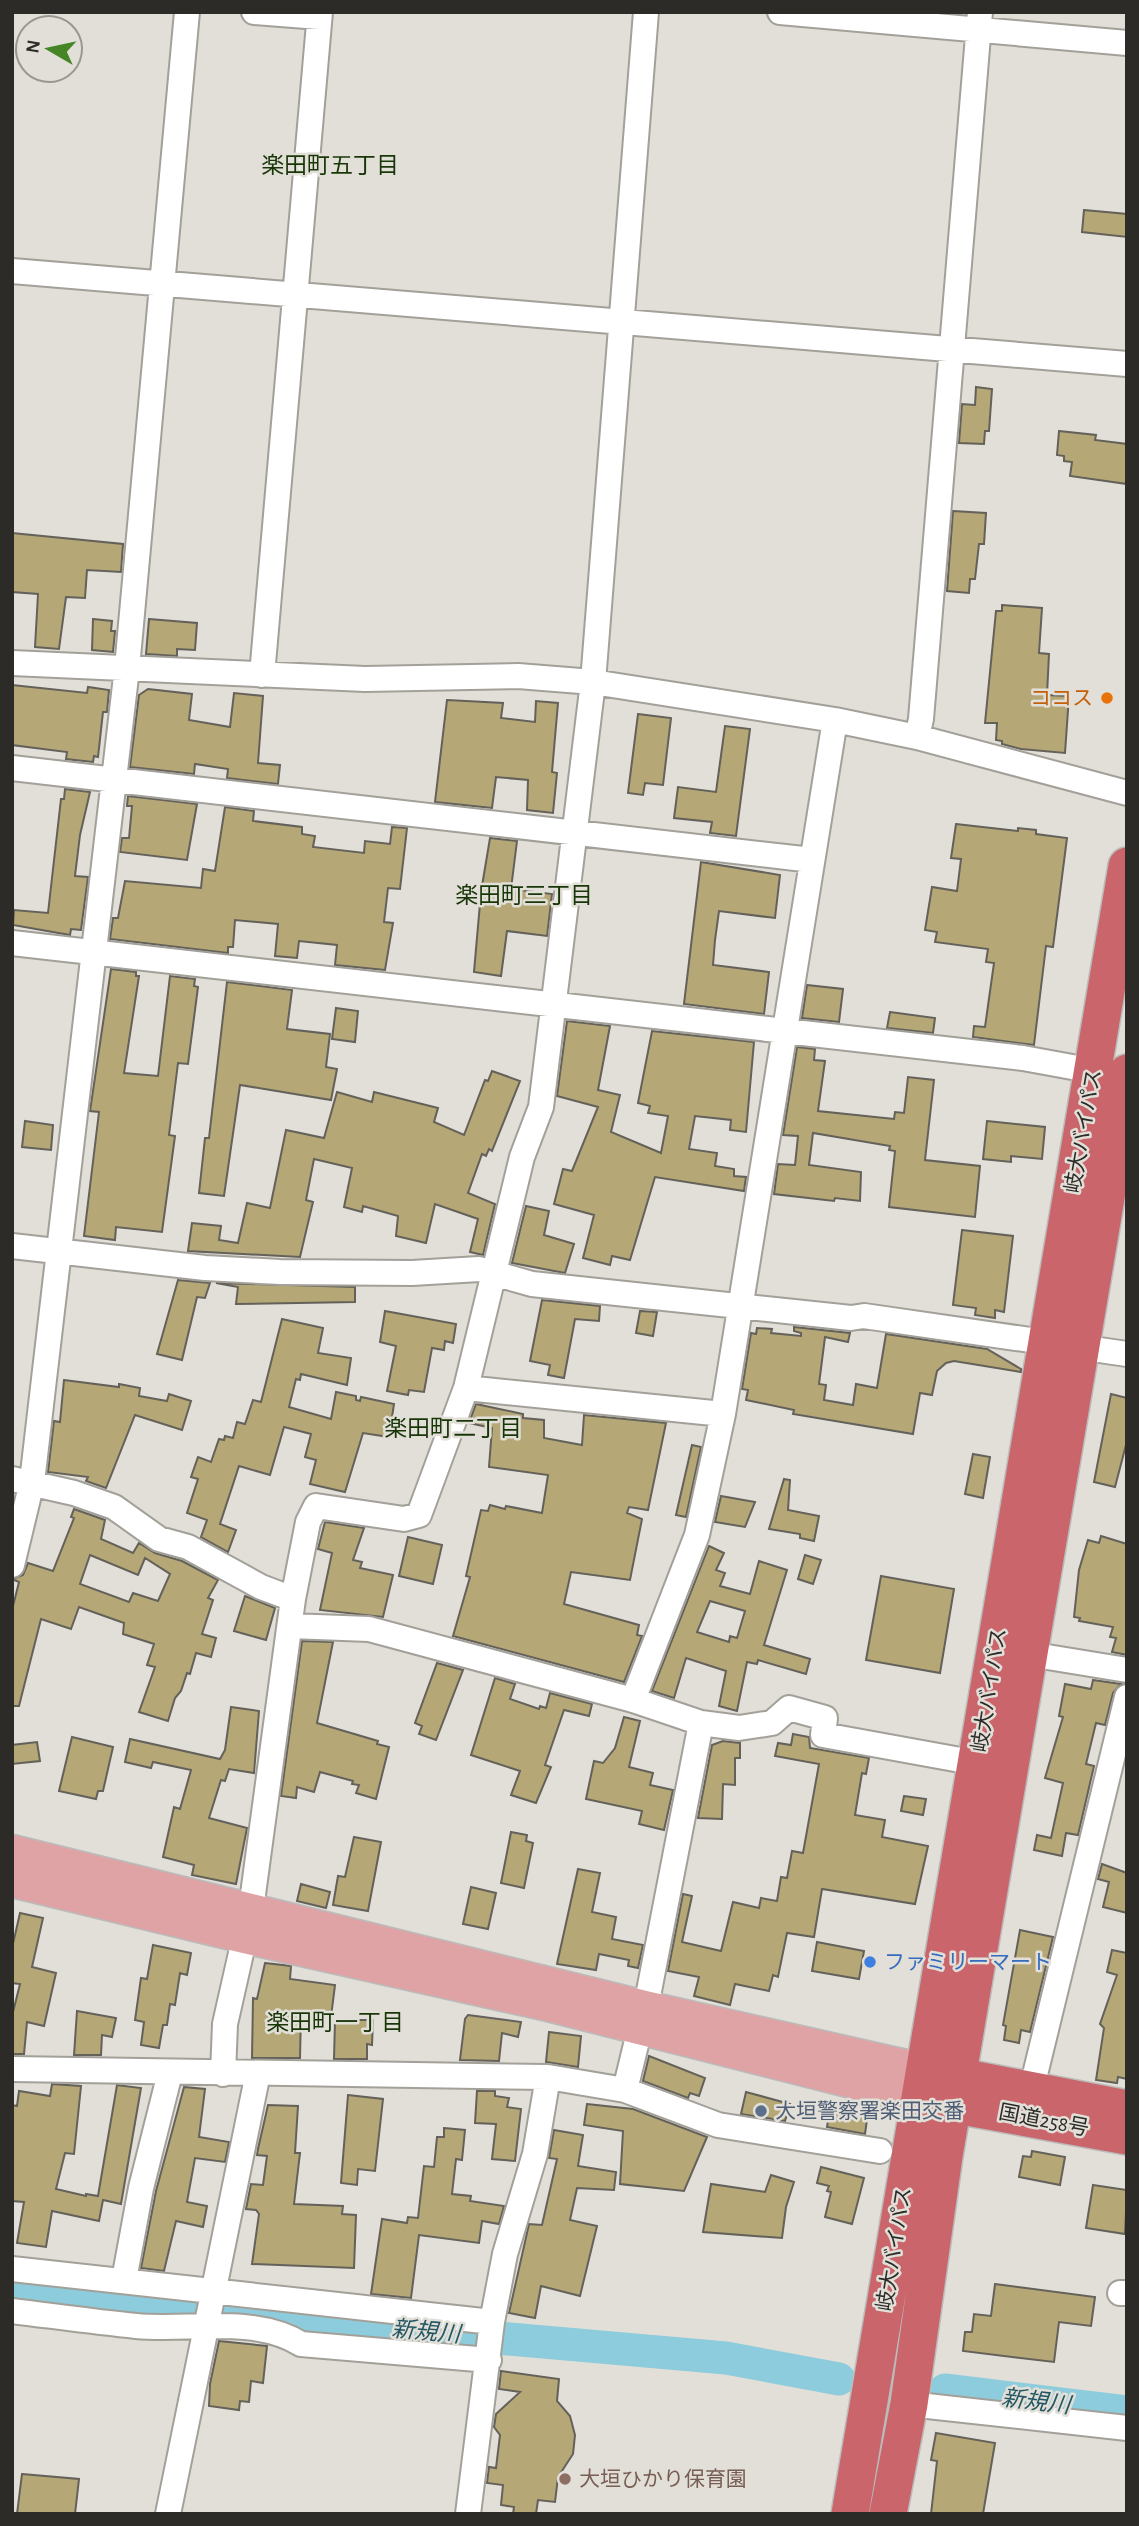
<svg xmlns="http://www.w3.org/2000/svg" width="1139" height="2526" font-family="'Alegreya Sans','Noto Sans JP',sans-serif">
	<rect width="100%" height="100%" fill="#e1dfd7"/>
	<g fill="none" stroke-linecap="round" stroke-linejoin="round">
		<path stroke="#8dccdc" stroke-width="33" d="M12,2286L349,2325L726,2358L839,2379
			M945,2390L1127,2412"/>
	</g>
	<path fill="#b5a776" stroke="#63615a" stroke-width="2" fill-rule="evenodd" d="M1084,210L1127,214V237L1082,232Z
		M976,387L992,389L989,431H985L984,444L959,443L962,404L975,405Z
		M1059,431L1096,435L1095,440L1127,444V484L1070,476L1072,462L1064,461V456L1057,455Z
		M953,511L986,513L984,544H979L975,579H970L969,593L947,591Z
		M12,533L123,544L121,572L87,570L85,598L66,597L59,649L35,647L38,594L12,592Z
		M1002,605L1042,608L1039,653L1049,654L1047,695L1069,696L1065,753L1021,749L1002,744V741L996,740L997,723H985L996,611H1002Z
		M93,619L112,621L111,631H115L113,652L92,650Z
		M149,619L197,623L195,650L177,649V656L146,654Z
		M12,685L87,693L88,687L109,690L107,712H103L98,757L94,756L93,762L66,759L67,752L12,745Z
		M148,689L192,694L189,720L230,727L234,693L263,696L258,763L280,765L278,784L227,778L228,769L195,764L194,774L130,767L139,695Z
		M447,700L503,703L501,718L535,722L536,701L558,703L552,772L557,773L553,813L527,810L528,780L496,777L492,808L435,802Z
		M638,714L671,718L663,785L645,783L643,795L628,793Z
		M725,726L750,729L736,836L710,833L712,822L674,818L678,787L716,792Z
		M65,789L90,792L80,835L75,876L88,877L81,930L71,929L70,935L13,925L14,910L48,913L61,799H64Z
		M128,796L197,804L187,860L120,852L122,838H129L132,806H127Z
		M225,807L254,811L253,821L302,827V834L315,836L313,847L364,853L365,841L390,844L392,827L407,828L400,889L388,888L384,922L393,923L385,970L335,965L337,945L299,941L297,958L275,956L278,924L235,920L233,947H228V953L110,939L113,918H118L125,881L201,888L203,869L215,871Z
		M956,824L1018,831V828L1036,830V834L1067,838L1053,947L1046,946L1034,1045L973,1037L974,1026L985,1027L994,963L986,962L988,949L935,942L937,932L925,930L932,887L957,891L961,859L951,858Z
		M490,838L517,841L511,889L552,894L547,936L507,931L501,976L474,972L481,892Z
		M701,862L780,875L775,918L719,911L715,940L713,965L769,972L764,1014L684,1004Z
		M111,969L136,972V976H139L124,1073L158,1076L170,976L195,979L194,986L198,987L188,1064L178,1063L169,1135L175,1136L162,1232L116,1227L115,1240L84,1236L99,1112L90,1111Z
		M227,982L292,990L287,1029L330,1034L326,1067L337,1069L331,1100L240,1085L224,1196L199,1193L205,1138H209Z
		M807,985L843,989L839,1022L802,1018Z
		M336,1008L358,1011L355,1042L332,1039Z
		M890,1012L935,1018L933,1033L887,1028Z
		M567,1021L610,1026L598,1090L620,1095L611,1132L661,1153L668,1116L648,1113L650,1106L638,1103L652,1031L754,1042L746,1132L730,1130L731,1120L695,1116L689,1149L717,1153L715,1166L734,1169V1176L746,1177L744,1191L655,1177L630,1260L612,1256L610,1265L583,1258L594,1215L554,1204L563,1169L572,1171L598,1107L557,1096Z
		M797,1047L815,1049L814,1060L825,1061L818,1111L894,1119L895,1112L904,1113L908,1077L934,1080L925,1160L980,1166L975,1217L889,1207L895,1151L889,1150L890,1146L813,1133L809,1165L861,1172L860,1201L835,1198L834,1201L774,1194L778,1164L795,1165L798,1136L783,1135Z
		M492,1071L520,1081L492,1151L489,1149L486,1156L482,1154L468,1193L495,1204L483,1255L470,1252L478,1219L435,1204L426,1243L396,1236L398,1216L363,1206L362,1212L344,1207L352,1168L314,1159L306,1200L313,1202L300,1257L188,1251L192,1223L221,1226L219,1240L238,1243L247,1203L270,1208L286,1130L324,1138L337,1092L372,1102L374,1092L438,1108L434,1122L464,1135L485,1080L488,1081Z
		M25,1121L53,1125L51,1150L22,1147Z
		M987,1121L1045,1127L1042,1159L1011,1156V1162L983,1159Z
		M526,1206L549,1211L544,1235L574,1244L565,1273L512,1263Z
		M962,1230L1013,1236L1004,1312L995,1310V1318L975,1315L976,1308L953,1305Z
		M178,1280L210,1283L205,1298L197,1297L182,1360L157,1354Z
		M216,1283L355,1287V1302L236,1304L238,1287Z
		M542,1300L600,1306L599,1321L575,1319L564,1378L548,1375L550,1365L530,1361Z
		M385,1311L456,1324L453,1343L445,1341L444,1350L432,1348L424,1392L409,1390L408,1395L387,1391L396,1346L380,1342Z
		M640,1311L657,1312L653,1336L636,1333Z
		M282,1319L323,1328L318,1353L351,1358L347,1385L301,1374L300,1380L296,1379L289,1407L331,1419L336,1392L356,1396V1400L360,1401L361,1397L394,1404L389,1437L363,1433L345,1492L310,1484L316,1460L305,1457L311,1434L284,1427L270,1475L239,1466L220,1524L236,1530L228,1552L201,1537L207,1520L187,1513L198,1479L191,1477L198,1457L211,1462L219,1439L224,1440L225,1436L233,1438L237,1422L245,1424L253,1400L261,1402Z
		M794,1327L850,1333L848,1342L825,1337L819,1384L826,1385L824,1400L853,1405L856,1384L877,1388L886,1334L987,1349L1021,1369V1372L954,1361L946,1363L937,1371L932,1395L920,1393L913,1434L793,1414L794,1410L746,1400L748,1390L742,1389L751,1333L756,1334L757,1328L772,1329L771,1333L801,1336V1333L794,1331Z
		M64,1380L119,1387V1384L140,1388L139,1396L167,1401L169,1394L191,1401L182,1430L135,1415L106,1488L86,1481L88,1477L48,1472L54,1421L60,1422Z
		M1111,1394L1127,1398V1441L1115,1487L1094,1482Z
		M476,1404L523,1414V1418L544,1420V1438L582,1445L584,1415L666,1423L648,1510L629,1507L627,1513L642,1519L630,1580L571,1572L564,1604L639,1625L637,1635L642,1636L624,1682L453,1636L470,1577L466,1576L481,1510L488,1511L490,1505L505,1509L506,1506L542,1513L548,1475L489,1467L492,1428L469,1423Z
		M692,1445L701,1447L686,1517L676,1515Z
		M973,1454L990,1457L983,1498L965,1494Z
		M784,1479L790,1480L788,1510L819,1516L814,1541L800,1538V1534L769,1529Z
		M721,1496L755,1502L745,1527L715,1522Z
		M74,1509L105,1520L101,1539L133,1553L139,1543L155,1553L182,1561L218,1580L208,1598L213,1600L202,1634L216,1638L211,1657L196,1653L190,1674L187,1673L181,1691L175,1698L168,1721L139,1712L155,1667L147,1665L154,1644L123,1634L124,1623L79,1607L71,1629L41,1619L19,1706H12V1610L19,1582L12,1579L23,1575L28,1563L53,1571L74,1518L71,1517ZM90,1555L138,1575L145,1558L170,1574L158,1601L133,1593L129,1602L80,1584Z
		M325,1522L364,1528L353,1560L362,1562L360,1568L393,1575L383,1617L320,1610L332,1553L318,1549Z
		M1101,1536L1127,1544V1655L1112,1652L1116,1638L1110,1637L1113,1627L1079,1621L1080,1618L1074,1617L1079,1570L1088,1540L1099,1543Z
		M408,1537L442,1545L433,1584L399,1576Z
		M709,1546L724,1553L716,1570L725,1573L720,1586L750,1594L759,1561L787,1570L764,1645L810,1659L806,1674L758,1660L757,1664L747,1662L737,1711L719,1706L726,1671L686,1658L674,1698L652,1691ZM710,1601L745,1611L737,1638L730,1636L729,1642L697,1632Z
		M805,1555L821,1560L813,1584L798,1579Z
		M881,1576L954,1589L940,1673L866,1660Z
		M245,1596L275,1608L266,1640L234,1631Z
		M302,1641L333,1642L317,1723L378,1741L377,1744L389,1747L376,1799L356,1793L359,1785L352,1784L353,1781L320,1772L314,1792L297,1787L296,1798L281,1796Z
		M437,1663L463,1670L436,1740L419,1734L422,1726L415,1723Z
		M495,1678L515,1684L510,1699L539,1709L540,1706L546,1708L550,1693L592,1704L589,1716L564,1710L545,1765L551,1767L536,1803L511,1795L520,1771L471,1755Z
		M1093,1680L1121,1684L1113,1693L1105,1725L1096,1723L1086,1764L1094,1766L1078,1835L1066,1833L1062,1856L1034,1850L1037,1835L1051,1838L1063,1783L1045,1778L1063,1717L1059,1716L1065,1684L1091,1689Z
		M231,1707L259,1711L254,1773L229,1769L225,1781L221,1780L209,1818L247,1828L236,1884L192,1875L194,1865L163,1857L174,1807L180,1809L191,1770L153,1762L151,1768L125,1762L130,1739L220,1759L225,1750Z
		M624,1717L640,1721L629,1767L653,1773L650,1785L673,1790L664,1830L639,1824L642,1811L586,1799L594,1761L603,1763L615,1748Z
		M793,1734L809,1737L810,1748L869,1758L866,1774L862,1773L855,1815L885,1820L882,1837L928,1846L915,1904L822,1889L814,1937L787,1933L778,1977L773,1975L769,1991L735,1984L730,2005L694,1996L699,1977L668,1971L683,1894L692,1896L682,1942L721,1951L733,1902L759,1908L761,1898L777,1901L781,1877L787,1878L792,1851L803,1853L819,1764L775,1756L778,1743L791,1745Z
		M72,1737L113,1747L103,1791H98L96,1799L59,1791Z
		M723,1741L740,1743V1758H735V1785L723,1784L722,1819L698,1818L712,1745Z
		M37,1742L40,1761L12,1764V1745Z
		M904,1796L926,1799L923,1815L901,1811Z
		M511,1832L527,1835L526,1841L533,1843L524,1888L501,1883Z
		M354,1837L381,1842L368,1911L333,1905L338,1876L345,1877Z
		M1102,1864L1127,1873V1913L1103,1907L1109,1882L1098,1879Z
		M578,1869L600,1873L592,1912L616,1917L612,1939L643,1945L638,1968L628,1966L629,1960L599,1954L596,1970L557,1964Z
		M301,1884L330,1892L326,1908L297,1901Z
		M471,1887L496,1893L488,1929L463,1924Z
		M20,1913L43,1918L32,1967L56,1973L44,2026L27,2022L24,2054H12V2016L20,1984L12,1983V1948Z
		M1020,1930L1053,1937L1030,2032L1021,2030L1019,2043L1004,2040L1006,2026L1003,2025Z
		M817,1942L864,1951L859,1979L812,1971Z
		M153,1945L191,1953L187,1975L180,1973L175,2005L170,2004L167,2025H163L159,2048L141,2045L144,2022L135,2020L141,1978L147,1979Z
		M1112,1950L1127,1953V2079L1118,2077L1117,2083L1096,2080L1104,2028L1100,2024L1117,1975L1107,1972Z
		M265,1963L291,1966L290,1979L335,1985L331,2017L301,2013L300,2058H252L253,1998L257,1999Z
		M77,2011L116,2018L112,2037L102,2035L101,2055H74Z
		M468,2015L521,2022L518,2037L502,2033L499,2061L460,2060L465,2019Z
		M335,2020H373L372,2045L367,2044V2059H334Z
		M549,2032L581,2036L578,2067L546,2062Z
		M649,2056L705,2078L699,2096L690,2093L688,2098L643,2081Z
		M52,2084L81,2086L74,2154L65,2153L56,2189L86,2196V2194L98,2196L117,2085L141,2088L121,2204L103,2200L99,2221L52,2211L46,2247L17,2243L24,2202L12,2201V2105L17,2106L19,2091L50,2096Z
		M184,2087L205,2089L199,2137L229,2142L225,2162L195,2158L187,2202L207,2206L203,2227L176,2221L164,2271L141,2268L156,2191Z
		M477,2091H495V2096L509,2098L507,2107L521,2109L515,2161L492,2159L496,2124L475,2123Z
		M746,2092L790,2104L785,2121L741,2114Z
		M348,2095L383,2099L375,2171L358,2169L357,2185L341,2183Z
		M587,2104L633,2109L707,2137L684,2191L620,2184L623,2131L584,2125Z
		M268,2105L298,2106L295,2153H300L294,2204L343,2206L342,2214L356,2215L354,2268L252,2264L259,2214L256,2210L246,2209L251,2184L263,2185L267,2156L257,2155L258,2149Z
		M830,2107L868,2112L865,2134L827,2127Z
		M444,2128L465,2130L462,2160L456,2159L452,2194L471,2196L470,2201L504,2206L499,2224L482,2221L479,2243L419,2235L411,2298L371,2294L382,2219L407,2223L408,2217L418,2218L424,2166L434,2167L437,2137H444Z
		M554,2130L583,2135L578,2166L616,2172L614,2190L577,2188L570,2220L597,2226L580,2296L541,2286L535,2318L509,2313L529,2224L542,2225L557,2159L549,2158Z
		M1032,2151L1065,2157L1060,2185L1019,2177L1023,2156L1031,2157Z
		M821,2167L864,2178L852,2224L825,2217L831,2192L827,2191L829,2186L817,2183Z
		M771,2175L794,2182L786,2207L782,2238L703,2232L711,2184L765,2192Z
		M1093,2185L1127,2190L1125,2234L1086,2228Z
		M995,2284L1095,2297L1091,2326L1059,2322L1054,2362L963,2351L965,2332H972L974,2314L991,2316Z
		M219,2341L267,2346L263,2383L251,2381L249,2402L240,2401L239,2410L209,2406L210,2384Z
		M501,2371L559,2379L557,2401L570,2416L575,2435L573,2454L558,2477L555,2502L538,2500L536,2514H513L514,2507L501,2505L503,2485L487,2483L489,2467L496,2468L500,2435L494,2427L496,2414L520,2392L499,2389Z
		M936,2433L995,2443L983,2514H931L937,2461L931,2460Z
		M22,2474L79,2479L75,2514H17Z"/>
	<g fill="none" stroke-linecap="round" stroke-linejoin="round">
		<g stroke="#a2a099" stroke-width="28">
			<path id="minor" d="M254,12L319,17
				M780,12L1127,43
				M12,271L1127,364
				M12,663L365,679L518,676L593,682L835,720L917,737L1127,793
				M262,675L320,12
				M917,737L921,719L980,12
				M12,768L812,860
				M12,943L1023,1058L1094,1071
				M12,1246L205,1268L280,1272L412,1273L479,1269L532,1284L851,1318L864,1316L1127,1354
				M466,1388L522,1157L541,1107L593,682L646,12
				M12,1479L74,1493L114,1507L159,1539L188,1547L261,1587L293,1599
				M12,1565L32,1482L127,668L187,12
				M290,1626L369,1629L633,1700L701,1723L739,1728L772,1723L789,1708L825,1718L823,1735L977,1763
				M1029,1654L1127,1670
				M633,1700L697,1535L723,1414L835,720
				M12,2069L548,2077L625,2090L718,2125L880,2151
				M223,2074L225,2024L251,1909L293,1599L308,1522L316,1506L404,1519L419,1515L466,1388L723,1414
				M625,2090L649,1991L701,1723
				M1031,2091L1127,1697
				M12,2269L492,2322
				M124,2280L141,2188L170,2073
				M1120,2293H1127
				M12,2311C53,2316 95,2322 136,2326C189,2331 254,2315 301,2344L489,2360
				M909,2404L1127,2428
				M168,2514L258,2073
				M468,2514L492,2322L505,2254L535,2154L548,2077"/>
		</g>
		<g stroke="#bbbbba" stroke-width="35">
			<path id="major" d="M12,1851L645,2007L924,2070
				M12,1881L244,1937L548,2005L919,2099"/>
		</g>
		<g stroke="#bbbbba" stroke-width="40">
			<path id="highway" d="M935,2072L1127,2109
				M928,2100L1127,2136
				M850,2514L1127,866
				M888,2514L909,2404L944,2156L1127,1073"/>
		</g>
		<use href="#minor" stroke="#fff" stroke-width="24"/>
		<use href="#major" stroke="#dfa3a6" stroke-width="32"/>
		<use href="#highway" stroke="#c9656b" stroke-width="37"/>
	</g>
	<circle fill="#e8710a" stroke="#e1dfd7" stroke-width="2.5" cx="1107" cy="698" r="7"/>
	<circle fill="#3f7fe0" stroke="#e1dfd7" stroke-width="2.5" cx="870" cy="1962" r="7"/>
	<circle fill="#5c6f8a" stroke="#e1dfd7" stroke-width="2.5" cx="761" cy="2111" r="7"/>
	<circle fill="#8d6e63" stroke="#e1dfd7" stroke-width="2.5" cx="565" cy="2479" r="7"/>
	<g text-anchor="middle" stroke-width="5" stroke-linejoin="round" paint-order="stroke">
		<g font-size="21" fill="#c56008" stroke="#e1dfd7" text-anchor="end">
			<text x="1093" y="705">ココス</text>
		</g>
		<g font-size="21" fill="#2c2b28" stroke="#e1dfd7">
			<text transform="translate(1083 1131) rotate(-80)" y="7">岐大バイパス</text>
			<text transform="translate(989 1690) rotate(-81)" y="7">岐大バイパス</text>
			<text transform="translate(1044 2120) rotate(11)" y="7">国道258号</text>
			<text transform="translate(894 2249) rotate(-81)" y="7">岐大バイパス</text>
		</g>
		<g font-size="21" fill="#366cbe" stroke="#e1dfd7" text-anchor="start">
			<text x="884" y="1969">ファミリーマート</text>
		</g>
		<g font-size="21" fill="#4e5e75" stroke="#e1dfd7" text-anchor="start">
			<text x="775" y="2118">大垣警察署楽田交番</text>
		</g>
		<g font-size="21" fill="#785e54" stroke="#e1dfd7" text-anchor="start">
			<text x="579" y="2486">大垣ひかり保育園</text>
		</g>
		<g font-size="23" fill="#183608" stroke="#e1dfd7">
			<text x="330" y="173">楽田町五丁目</text>
			<text x="524" y="903">楽田町三丁目</text>
			<text x="453" y="1436">楽田町二丁目</text>
			<text x="335" y="2030">楽田町一丁目</text>
		</g>
		<g font-size="23" font-style="italic" fill="#225763" stroke="#e1dfd7">
			<text transform="translate(426 2331) rotate(5)" y="8">新規川</text>
			<text transform="translate(1036 2401) rotate(7)" y="8">新規川</text>
		</g>
	</g>
	<rect width="1139" height="2526" fill="none" stroke="#2c2b28" stroke-width="28"/>
	<g transform="translate(49 49) rotate(279)"><circle r="33" fill="#e1dfd7" stroke="#999791" stroke-width="2"/>
	<path d="M0-5L12 26L0 18L-12 26Z" fill="#458525"/>
	<text y="-10" font-size="19" font-weight="bold" text-anchor="middle" fill="#2c2b28">N</text>
	</g>
</svg>
